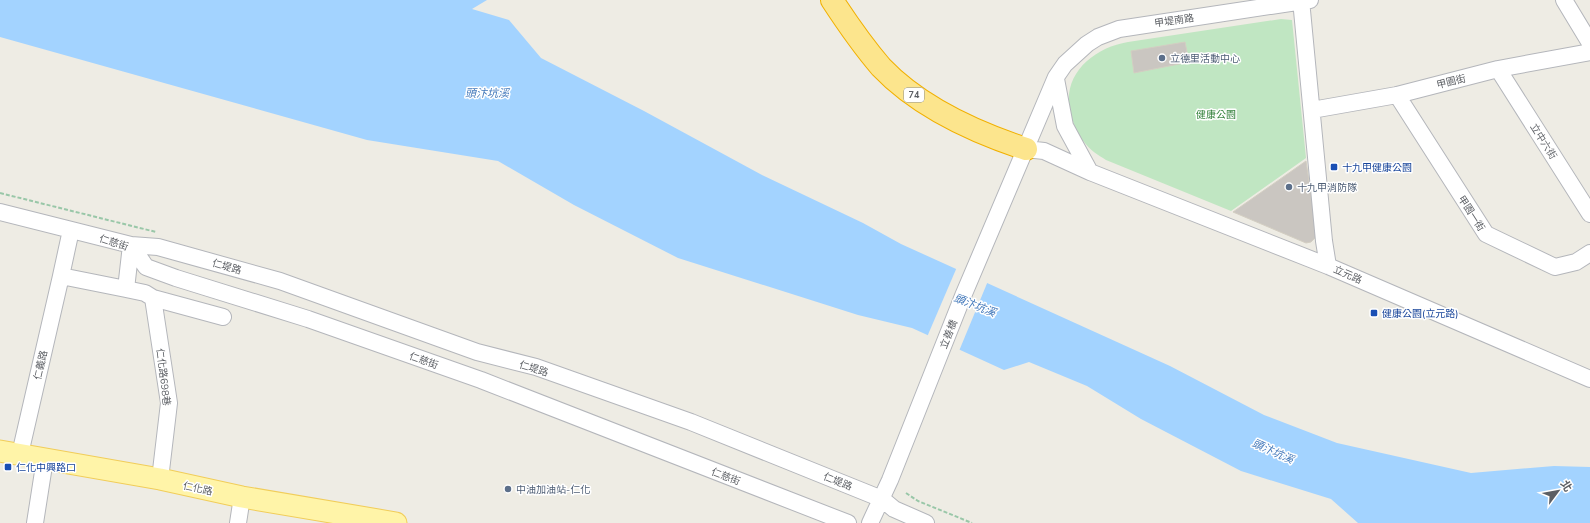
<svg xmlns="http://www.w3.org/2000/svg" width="1590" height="523" font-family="'Nunito Sans','Noto Sans TC',sans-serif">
	<rect width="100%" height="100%" fill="#eeece4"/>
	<path fill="#c0e6c2" d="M1281,19L1292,20L1306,158L1231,211L1106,160C1098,155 1090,150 1084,142C1077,134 1074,125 1071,115C1060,76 1092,48 1128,42Z"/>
	<path fill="#a3d3ff" d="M0,0H487L472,9L509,20L541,58L644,111L762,175L863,223L901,244L1170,366L1264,415L1337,443L1471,473L1554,466L1590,467V523H1358L1331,499L1241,471L1141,419L1087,386L1029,362L1004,370L912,328L858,315L678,258L574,205L498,161L367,140L0,37Z"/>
	<path fill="#eeece4" d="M957,267L988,281L959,351L927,337Z"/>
	<path fill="#cac6c1" stroke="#d3cec2" d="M1185,42L1189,62L1134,73L1131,51Z
		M1306,161L1317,236L1311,242L1306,243L1233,212Z"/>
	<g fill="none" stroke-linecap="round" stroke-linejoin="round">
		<g stroke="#b4b6bb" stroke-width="18">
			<path id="minor" d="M1301,0L1324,241L1328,266
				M1564,0L1590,43
				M1498,69L1590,214
				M1056,79L1065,126L1090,172
				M1397,95L1486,234L1555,267L1576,262L1590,253
				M1312,110L1397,95L1498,69L1590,52
				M1026,149L1044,151L1090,172L1328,266L1590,379
				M0,212L131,245L158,247L280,281L477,352L536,367L691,422L882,499L894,509L926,523
				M131,245L146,267L176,278L308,319L481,380L848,523
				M61,276L71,230
				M126,289L145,293L153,298L223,317
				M153,298L169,403L160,479
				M20,454L61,276L126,289L131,245
				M35,523L45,459
				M238,523L242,497
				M870,523L890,480L963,296L1056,77L1065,64L1087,44L1098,37L1119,29L1310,0"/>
		</g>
		<g stroke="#f1cd5a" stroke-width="23">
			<path id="major" d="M0,451L160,479L242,497L396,523"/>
		</g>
		<g stroke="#f1b001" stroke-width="24">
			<path id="highway" d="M832,0C847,23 863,46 881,67C919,107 974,132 1026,149"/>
		</g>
		<path stroke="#99c7a8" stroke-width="2" stroke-dasharray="4 2" stroke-linecap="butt" d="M0,193L156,232
			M906,493L918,501L972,523"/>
		<use href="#minor" stroke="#fff" stroke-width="16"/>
		<use href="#major" stroke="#fff4a8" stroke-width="21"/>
		<use href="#highway" stroke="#fce58d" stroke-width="22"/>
	</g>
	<g fill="#5c6f8a" stroke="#fff" stroke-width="1.5">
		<circle cx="1162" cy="58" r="4"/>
		<circle cx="1289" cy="187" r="4"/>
		<circle cx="508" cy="489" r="4"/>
	</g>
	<g fill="#1a4fb4" stroke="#fff" stroke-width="1.5">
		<rect x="1330" y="163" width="8" height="8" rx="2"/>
		<rect x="1370" y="309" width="8" height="8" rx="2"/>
		<rect x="4" y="463" width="8" height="8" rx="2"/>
	</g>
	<g text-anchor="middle" stroke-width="3" stroke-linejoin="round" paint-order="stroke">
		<rect fill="#fff" stroke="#8d8f92" stroke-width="1" x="904" y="88" width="20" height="14" rx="3"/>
		<g font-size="9" font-weight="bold" fill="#5c5f64">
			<text x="914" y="98">74</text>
		</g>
		<g font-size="10" fill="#5c5f64" stroke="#fff">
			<text transform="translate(1174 20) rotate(-8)" y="4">甲堤南路</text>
			<text transform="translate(1451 81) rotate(-14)" y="4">甲園街</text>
			<text transform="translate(1544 141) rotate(58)" y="4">立中六街</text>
			<text transform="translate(1472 213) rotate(57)" y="4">甲園一街</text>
			<text transform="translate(114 242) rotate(18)" y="4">仁慈街</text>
			<text transform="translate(227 266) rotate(16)" y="4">仁堤路</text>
			<text transform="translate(1348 274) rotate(23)" y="4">立元路</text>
			<text transform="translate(948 334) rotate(-68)" y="4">立善橋</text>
			<text transform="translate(424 360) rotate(20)" y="4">仁慈街</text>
			<text transform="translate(40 365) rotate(-77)" y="4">仁義路</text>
			<text transform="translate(534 368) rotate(17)" y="4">仁堤路</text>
			<text transform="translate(164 377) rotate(83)" y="4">仁化路698巷</text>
			<text transform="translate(726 476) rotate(21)" y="4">仁慈街</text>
			<text transform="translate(838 481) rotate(22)" y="4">仁堤路</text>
			<text transform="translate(198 488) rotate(12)" y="4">仁化路</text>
		</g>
		<g font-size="10" fill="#4e5e75" stroke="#fff" text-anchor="start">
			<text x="1170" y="62">立德里活動中心</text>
			<text x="1297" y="191">十九甲消防隊</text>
			<text x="516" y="493">中油加油站-仁化</text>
		</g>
		<g font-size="10" fill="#34823c" stroke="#fff">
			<text x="1216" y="118">健康公園</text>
		</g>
		<g font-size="10" fill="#164399" stroke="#fff" text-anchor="start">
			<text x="1342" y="171">十九甲健康公園</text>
			<text x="1382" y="317">健康公園(立元路)</text>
			<text x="16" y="471">仁化中興路口</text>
		</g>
		<g font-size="11" font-style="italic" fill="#4278ba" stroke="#fff">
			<text x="487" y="97">頭汴坑溪</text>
			<text transform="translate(975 305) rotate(21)" y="4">頭汴坑溪</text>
			<text transform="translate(1273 451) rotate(24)" y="4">頭汴坑溪</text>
		</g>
	</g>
	<g transform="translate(1558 491) rotate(58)" stroke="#ffffff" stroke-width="3" paint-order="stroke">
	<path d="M0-3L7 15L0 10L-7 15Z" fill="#5c5f64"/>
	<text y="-6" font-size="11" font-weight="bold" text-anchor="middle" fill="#5c5f64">北</text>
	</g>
</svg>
